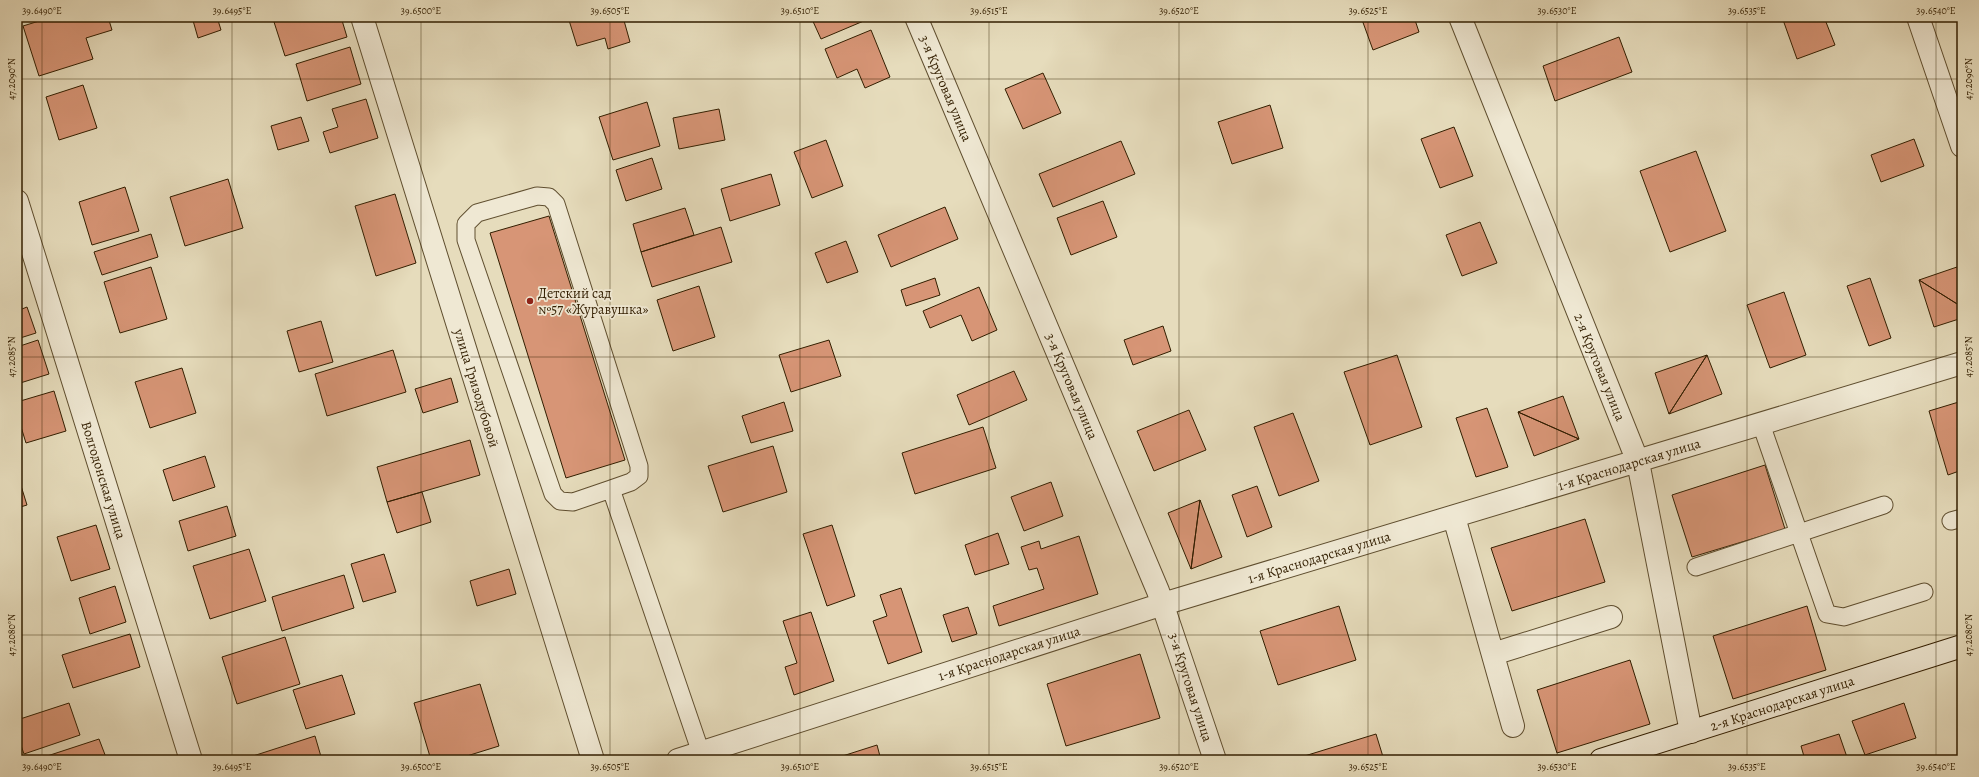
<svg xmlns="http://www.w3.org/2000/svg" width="1979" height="777" font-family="Alegreya,serif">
	<rect width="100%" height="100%" fill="#e6dcbc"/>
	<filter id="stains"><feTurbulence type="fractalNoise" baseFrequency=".005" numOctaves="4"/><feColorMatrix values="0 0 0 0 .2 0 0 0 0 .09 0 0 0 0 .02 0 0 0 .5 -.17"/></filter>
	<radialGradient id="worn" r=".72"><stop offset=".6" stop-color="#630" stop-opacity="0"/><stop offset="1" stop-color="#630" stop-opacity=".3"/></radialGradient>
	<path fill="#d79576" stroke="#321e00" d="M52,17H108L112,30L86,38L93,59L39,76L23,26Z
		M192,17H217L221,30L198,38Z
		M291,17H341L347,37L285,56L274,22Z
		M568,17H623L630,42L608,49L605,38L577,46Z
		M811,17H865L866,20L821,39Z
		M1361,17H1414L1419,32L1373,50Z
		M1782,17H1824L1835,45L1797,59Z
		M871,30L890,77L865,88L857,69L837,78L825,49Z
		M1619,37L1632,72L1555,101L1543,66Z
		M350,47L361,84L307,101L296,64Z
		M1043,73L1061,113L1023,129L1005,89Z
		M83,85L97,128L59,140L46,97Z
		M366,99L378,138L330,153L323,132L338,127L332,109Z
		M647,102L660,146L613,160L599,117Z
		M1270,105L1283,148L1232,164L1218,122Z
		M719,109L725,140L679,149L673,118Z
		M301,117L309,141L278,150L271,126Z
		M1454,127L1473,176L1440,188L1421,139Z
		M1914,139L1924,166L1881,182L1871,155Z
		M826,140L843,186L812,198L794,152Z
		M1121,141L1135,174L1053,207L1039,174Z
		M1696,151L1726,231L1670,252L1640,171Z
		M652,158L662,189L626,201L616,170Z
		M771,174L780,205L730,221L721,189Z
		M228,179L243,228L185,246L170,197Z
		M125,187L139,231L92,245L79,202Z
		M395,194L416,263L376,276L355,206Z
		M1103,201L1117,237L1071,255L1057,218Z
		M945,207L958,239L891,267L878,235Z
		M685,208L694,235L641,252L633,224Z
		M549,216L625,460L566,478L490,233Z
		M1480,222L1497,263L1462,276L1446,235Z
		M721,227L732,262L652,287L641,252Z
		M151,234L158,257L102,275L94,252Z
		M846,241L858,272L827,283L815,253Z
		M151,267L167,319L120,333L104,282Z
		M1957,267L1962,282V307L1919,280Z
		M935,278L940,295L906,306L901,290Z
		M1870,278L1891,338L1869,346L1847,286Z
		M1919,280L1962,307V318L1934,327Z
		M699,286L715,337L673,351L657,300Z
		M979,287L997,330L972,341L961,315L930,328L923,311Z
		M1784,292L1806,355L1770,368L1747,305Z
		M27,307L36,333L17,339V311Z
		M321,321L333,362L299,372L287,331Z
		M1163,326L1171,351L1133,365L1124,340Z
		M38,340L49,374L17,384V347Z
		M829,340L841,376L791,392L779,355Z
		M393,350L406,392L327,416L315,374Z
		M1397,355L1422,427L1370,445L1344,372Z
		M1707,355L1669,414L1655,373Z
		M1707,355L1722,394L1669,414Z
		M182,368L196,413L150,428L135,382Z
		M1014,371L1027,400L969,425L957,395Z
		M451,378L458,402L423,413L415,389Z
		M54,391L66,431L26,443L17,414V402Z
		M1563,396L1579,439L1518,412Z
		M1962,401V470L1948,475L1929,411Z
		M784,402L793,431L751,443L742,416Z
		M1487,408L1508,467L1476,477L1456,418Z
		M1189,410L1206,450L1154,471L1137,431Z
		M1518,412L1579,439L1534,456Z
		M1293,413L1319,481L1279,496L1254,427Z
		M983,427L996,468L915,494L902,453Z
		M470,440L480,475L387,502L377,467Z
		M773,446L787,492L723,512L708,466Z
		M205,456L215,487L173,501L163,470Z
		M1765,465L1785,529L1692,557L1672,495Z
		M17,473L27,505L17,508Z
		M1051,482L1063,516L1024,531L1011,497Z
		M1257,486L1272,527L1247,537L1232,495Z
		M422,492L431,522L397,533L387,502Z
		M1200,500L1191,569L1168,513Z
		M1200,500L1222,557L1191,569Z
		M227,506L236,536L188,551L179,521Z
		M1585,519L1605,582L1512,611L1491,548Z
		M96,525L110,569L71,581L57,537Z
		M832,525L855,596L827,606L803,534Z
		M998,533L1009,564L975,575L965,545Z
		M1079,536L1098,594L999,626L993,606L1044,589L1037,568L1029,570L1021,547L1039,541L1041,549Z
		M249,549L266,601L210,619L193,566Z
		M384,554L396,592L363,602L351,564Z
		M509,569L516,594L477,606L470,581Z
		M344,575L354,608L282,631L272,597Z
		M115,586L126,622L90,634L79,598Z
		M901,588L922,652L888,664L873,621L887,616L880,595Z
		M1339,606L1356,660L1278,685L1260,631Z
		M1807,606L1826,670L1733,699L1713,636Z
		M968,607L977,634L952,642L943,615Z
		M811,612L834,681L794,695L785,667L797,663L783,621Z
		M130,634L140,667L73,688L62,655Z
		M285,637L300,684L237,704L222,657Z
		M1140,654L1160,718L1066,746L1047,684Z
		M1630,660L1650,724L1557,753L1537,690Z
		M342,675L355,714L306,729L293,690Z
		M480,684L499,746L454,760H431L414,703Z
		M69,703L80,735L24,754L17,734V720Z
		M1904,703L1916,738L1865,755L1852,721Z
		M1376,734L1384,760H1298V758Z
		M1839,734L1848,760H1805L1801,746Z
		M315,736L322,760H254L253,756Z
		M99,739L107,760H35Z
		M877,745L881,760H830Z"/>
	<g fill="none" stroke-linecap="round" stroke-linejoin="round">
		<g stroke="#5f4e2f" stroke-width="19">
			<path id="lane" d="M1761,424L1827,614L1844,617L1924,592
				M611,489L631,482L639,476V466L556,204L549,197L537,196L477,213L466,224V240L553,494L560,501L573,502L611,489L701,753
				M1951,521L1962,518
				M1696,567L1884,505"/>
		</g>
		<g stroke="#5f4e2f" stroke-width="24">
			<path id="street" d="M362,17L593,760
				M916,17L1158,591L1215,760
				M1460,17L1638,462L1691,732
				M1918,17L1962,146
				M17,201L191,760
				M1454,517L1513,726
				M1493,654L1611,617
				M678,760L1163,604L1962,363"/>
		</g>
		<g stroke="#321e00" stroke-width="24">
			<path id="secondary" d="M1601,760L1962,646"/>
		</g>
		<use href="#lane" stroke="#efe8d3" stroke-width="17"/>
		<use href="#street" stroke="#efe8d3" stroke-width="22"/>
		<use href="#secondary" stroke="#efe8d3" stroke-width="22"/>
	</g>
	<path fill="none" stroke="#321e00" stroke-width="1" stroke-opacity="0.45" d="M42,17V760M232,17V760M421,17V760M610,17V760M800,17V760M989,17V760M1179,17V760M1368,17V760M1557,17V760M1747,17V760M1936,17V760M17,79H1962M17,357H1962M17,635H1962"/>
	<circle fill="#8f2418" stroke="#efe8d3" stroke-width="1.5" cx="530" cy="301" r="4"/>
	<g text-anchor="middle" stroke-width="3.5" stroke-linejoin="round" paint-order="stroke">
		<g font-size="14" fill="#321e00" stroke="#efe8d3">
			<text transform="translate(946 88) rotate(67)" y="5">3-я Круговая улица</text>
			<text transform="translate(1600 367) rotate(68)" y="5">2-я Круговая улица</text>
			<text transform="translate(1072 386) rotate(67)" y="5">3-я Круговая улица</text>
			<text transform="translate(477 388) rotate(73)" y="5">улица Гризодубовой</text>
			<text transform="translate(1629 464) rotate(-17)" y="5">1-я Краснодарская улица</text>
			<text transform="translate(104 480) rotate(73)" y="5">Волгодонская улица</text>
			<text transform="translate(1319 557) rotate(-17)" y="5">1-я Краснодарская улица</text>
			<text transform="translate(1009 653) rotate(-18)" y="5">1-я Краснодарская улица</text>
			<text transform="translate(1191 687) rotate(72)" y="5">3-я Круговая улица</text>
			<text transform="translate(1782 703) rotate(-18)" y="5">2-я Краснодарская улица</text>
		</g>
		<g font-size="14" fill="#321e00" stroke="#efe8d3" text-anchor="start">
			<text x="538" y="298">Детский сад<tspan x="538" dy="16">№57 «Журавушка»</tspan></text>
		</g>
	</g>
	<rect width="1979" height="777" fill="none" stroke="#e6dcbc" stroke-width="44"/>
	<rect x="22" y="22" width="1935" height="733" fill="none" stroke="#321e00" stroke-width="1.5"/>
	<g font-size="10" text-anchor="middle" fill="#321e00">
		<text x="42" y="14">39.6490°E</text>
		<text x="232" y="14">39.6495°E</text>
		<text x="421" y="14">39.6500°E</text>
		<text x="610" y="14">39.6505°E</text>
		<text x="800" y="14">39.6510°E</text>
		<text x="989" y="14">39.6515°E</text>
		<text x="1179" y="14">39.6520°E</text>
		<text x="1368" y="14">39.6525°E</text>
		<text x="1557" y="14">39.6530°E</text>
		<text x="1747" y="14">39.6535°E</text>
		<text x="1936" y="14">39.6540°E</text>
		<text transform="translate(11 79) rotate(-90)" y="4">47.2090°N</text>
		<text transform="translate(1968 79) rotate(-90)" y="4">47.2090°N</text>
		<text transform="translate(11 357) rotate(-90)" y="4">47.2085°N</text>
		<text transform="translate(1968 357) rotate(-90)" y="4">47.2085°N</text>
		<text transform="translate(11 635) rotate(-90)" y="4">47.2080°N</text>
		<text transform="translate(1968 635) rotate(-90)" y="4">47.2080°N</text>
		<text x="42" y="770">39.6490°E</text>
		<text x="232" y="770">39.6495°E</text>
		<text x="421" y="770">39.6500°E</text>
		<text x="610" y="770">39.6505°E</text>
		<text x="800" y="770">39.6510°E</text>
		<text x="989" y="770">39.6515°E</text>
		<text x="1179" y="770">39.6520°E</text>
		<text x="1368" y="770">39.6525°E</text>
		<text x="1557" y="770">39.6530°E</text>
		<text x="1747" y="770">39.6535°E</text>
		<text x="1936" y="770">39.6540°E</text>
	</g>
	<rect width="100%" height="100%" filter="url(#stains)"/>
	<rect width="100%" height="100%" fill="url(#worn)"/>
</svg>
